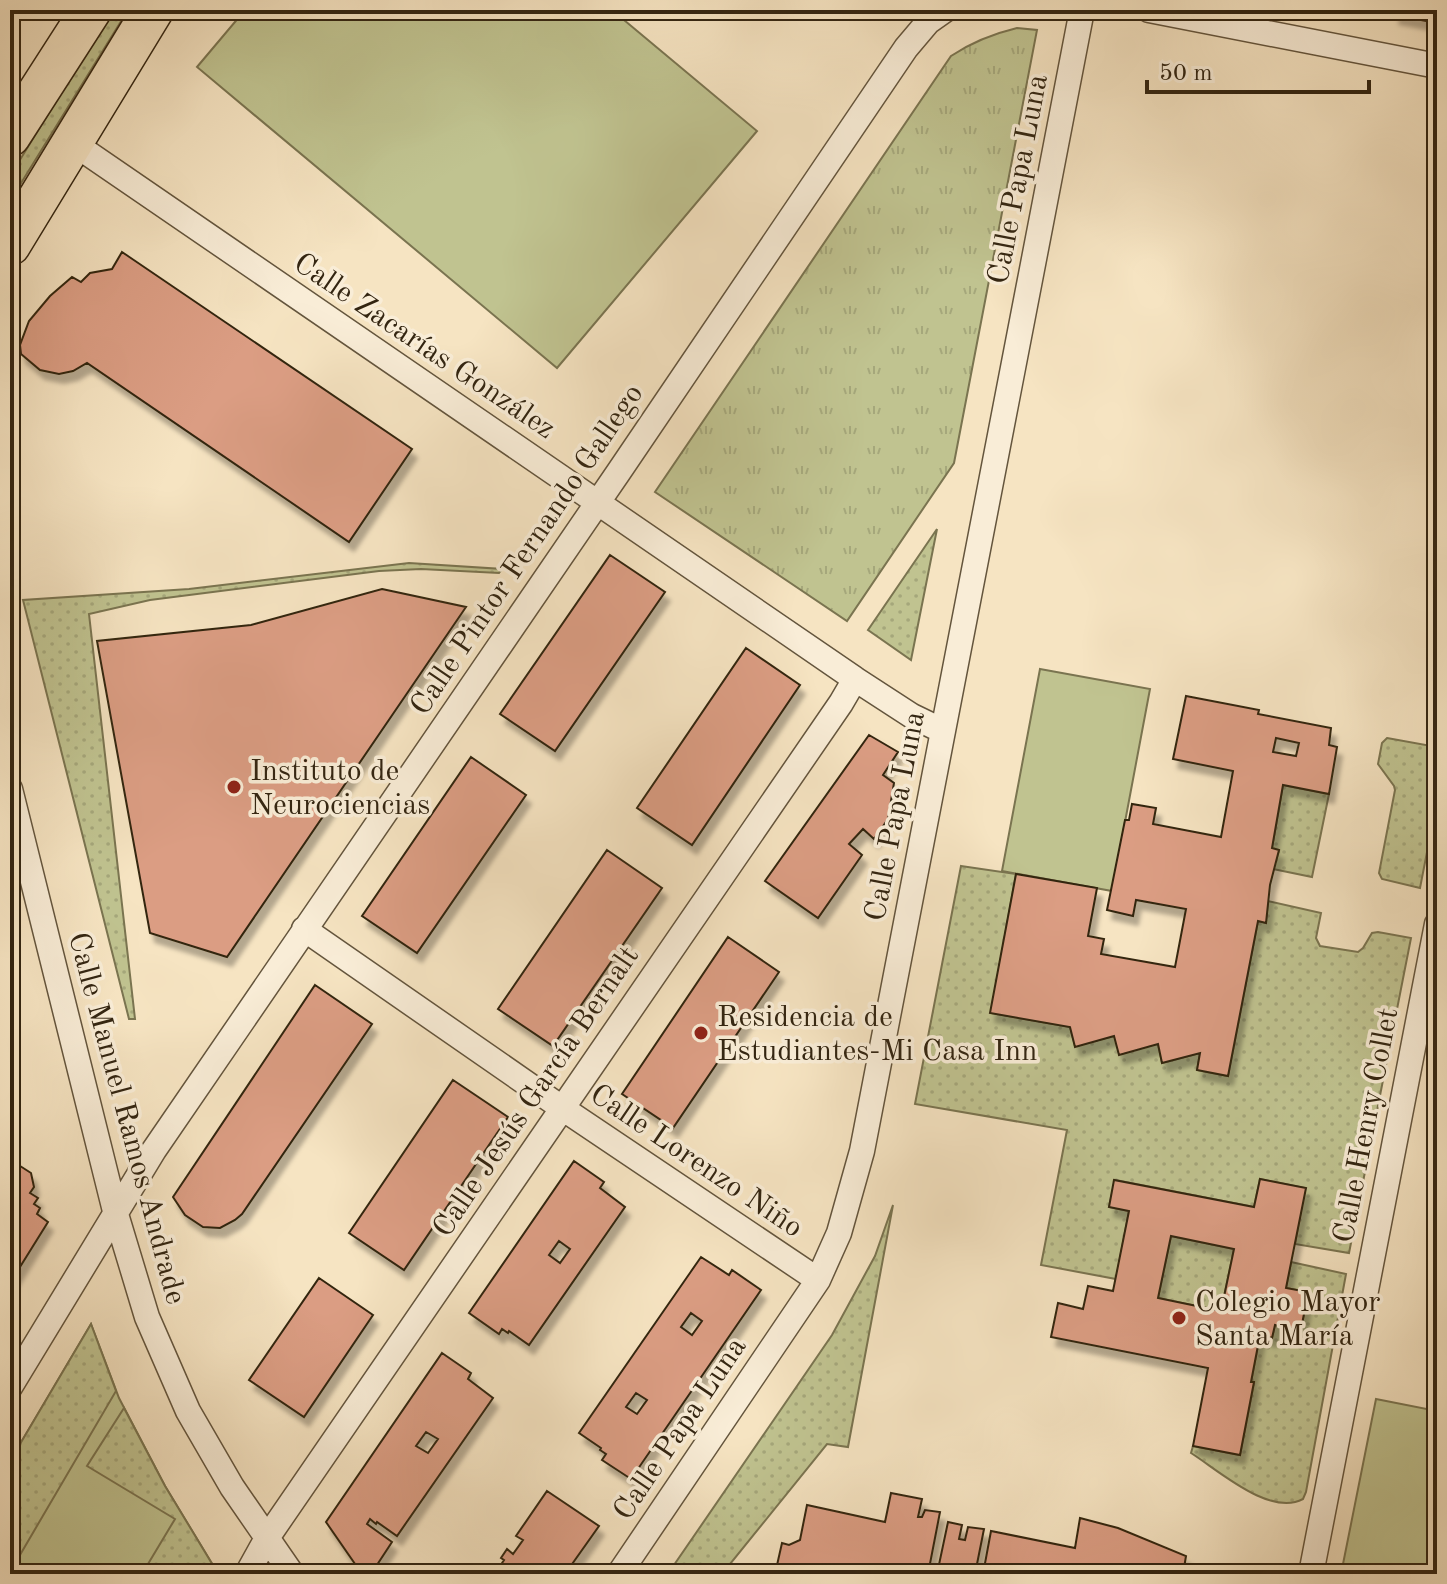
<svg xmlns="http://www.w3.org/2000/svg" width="1447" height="1584" font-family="'Old Standard TT',serif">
	<defs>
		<pattern id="grass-tufts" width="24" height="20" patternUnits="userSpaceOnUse" patternTransform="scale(2)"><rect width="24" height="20" fill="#c0c390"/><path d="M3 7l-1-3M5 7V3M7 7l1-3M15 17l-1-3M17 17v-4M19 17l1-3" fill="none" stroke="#a5a77b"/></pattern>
		<pattern id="garden-dots" width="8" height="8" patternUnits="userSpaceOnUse" patternTransform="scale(2)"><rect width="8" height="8" fill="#c0c390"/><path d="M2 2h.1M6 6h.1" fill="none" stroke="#a5a77b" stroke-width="1.8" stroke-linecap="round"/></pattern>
		<filter id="shadow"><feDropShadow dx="5" dy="9" stdDeviation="2" flood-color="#0004"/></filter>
	</defs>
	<rect width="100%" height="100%" fill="#f6e4c2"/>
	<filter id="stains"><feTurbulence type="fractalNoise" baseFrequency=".0025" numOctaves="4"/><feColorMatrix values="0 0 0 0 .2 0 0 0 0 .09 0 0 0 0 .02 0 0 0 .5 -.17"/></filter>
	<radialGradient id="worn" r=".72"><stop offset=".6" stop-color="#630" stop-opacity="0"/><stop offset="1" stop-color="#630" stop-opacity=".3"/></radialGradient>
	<path fill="url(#grass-tufts)" stroke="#7a7450" stroke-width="2" d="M1017,28L1037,30L954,463L847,621L655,492L951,56C972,42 992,34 1017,28Z"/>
	<path fill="#c0c390" stroke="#7a7450" stroke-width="2" d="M245,10H612L757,131L557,368L197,67Z
		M1040,669L1150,689L1112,891L1002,871Z
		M91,1324L119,1398L165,1486L214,1567L209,1574H10V1461Z
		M1376,1399L1437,1411V1574H1341Z"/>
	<path fill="url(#garden-dots)" stroke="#7a7450" stroke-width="2" d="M112,10H128L10,201V176Z
		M937,529L911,660L868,630Z
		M409,563L502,569L499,573L421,569L379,571L150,600L89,614L135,1019H129L23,600L189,589Z
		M1387,738L1437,747V801L1420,888L1382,879L1379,873L1395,790L1394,786L1378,764L1382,743Z
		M1283,785L1329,794L1312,877L1273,869L1279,851L1272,848Z
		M961,866L1016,874L991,1013L1070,1027L1075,1046L1114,1036L1158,1044L1162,1063L1200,1053L1197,1070L1228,1076L1258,921L1266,923L1268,901L1321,913L1316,938L1320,946L1358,952L1363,948L1372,933L1378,932L1411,938L1349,1253L1295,1244L1305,1188L1260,1179L1254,1207L1115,1180L1109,1207L1129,1211L1116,1279L1041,1265L1067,1130L915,1104Z
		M893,1205L848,1447L827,1444L722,1574H687L674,1565L832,1335L875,1256Z
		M1171,1236L1234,1249L1221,1311L1158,1298Z
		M1291,1262L1346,1274L1306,1492L1303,1499C1270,1517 1218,1470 1191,1453L1193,1446L1240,1455L1254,1383L1251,1382L1260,1335L1272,1338L1275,1325L1301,1330L1308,1292L1286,1288Z
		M91,1324L116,1391L10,1572V1461Z
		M124,1408L165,1486L214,1567L209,1574H142L175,1519L87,1466Z"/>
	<path fill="#db9d83" stroke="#332511" stroke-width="2" fill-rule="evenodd" filter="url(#shadow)" d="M1395,10H1437V23L1394,15Z
		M122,252L412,449L349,542L87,363L73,371L59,374L40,370L21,354L20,345L29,321L50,296L72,277L81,282L90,273L112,269Z
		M610,555L665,592L555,751L500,714Z
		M382,589L466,607L227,957L150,933L97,641L251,625Z
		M746,648L800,685L692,845L637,808Z
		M1186,696L1259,710L1258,714L1331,728L1329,745L1337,747L1329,794L1283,785L1272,848L1279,850L1270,885L1266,923L1258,921L1228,1076L1197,1070L1200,1053L1162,1063L1158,1044L1119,1055L1114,1036L1075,1047L1070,1027L990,1013L1016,874L1097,888L1088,936L1104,939L1101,954L1175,967L1186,909L1136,900L1133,916L1107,910L1125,820H1129L1132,804L1156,808L1153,824L1221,837L1233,771L1173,759ZM1276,738L1299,743L1296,756L1273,752Z
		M869,735L898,752L883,775L894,783L888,819L874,839L863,829L849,844L862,855L818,918L765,881Z
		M471,757L526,795L417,953L362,916Z
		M607,850L662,888L553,1046L498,1009Z
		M728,937L779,972L673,1128L622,1094Z
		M315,985L372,1024L242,1214L235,1220L220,1228L203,1227L185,1215L173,1197Z
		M453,1080L508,1117L404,1270L349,1233Z
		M574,1161L604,1182L600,1188L625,1207L529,1345L509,1331L508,1333L502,1329L499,1334L469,1313ZM559,1241L570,1249L560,1263L549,1255Z
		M17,1164L31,1173L34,1187L30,1193L38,1198L34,1204L40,1208L37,1214L48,1222L10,1283V1176Z
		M1260,1179L1306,1188L1286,1288L1308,1292L1301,1330L1275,1325L1272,1338L1260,1335L1251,1382H1254L1240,1455L1193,1446L1208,1368L1051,1337L1058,1303L1083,1309L1088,1286L1113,1291L1129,1211L1109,1207L1114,1180L1254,1207ZM1171,1236L1234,1249L1221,1311L1158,1298Z
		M701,1257L729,1275L732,1270L761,1290L631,1479L602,1460L606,1454L600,1450L601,1448L579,1433ZM691,1313L702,1321L692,1335L681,1327ZM636,1393L647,1400L637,1414L626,1407Z
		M319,1278L373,1315L304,1417L249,1380Z
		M442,1353L471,1373L468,1379L493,1398L397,1536L377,1522L376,1524L370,1519L367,1524L392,1542L371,1574H362L326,1522ZM426,1432L438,1439L428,1453L416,1446Z
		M547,1491L599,1526L565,1574H495L504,1560L501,1558L507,1549L513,1554L523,1540L516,1536Z
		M891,1493L922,1499L918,1517H922L925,1510L940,1512L928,1574H775L782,1543L789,1545L800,1540L807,1505L885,1522Z
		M1080,1518L1118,1528L1186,1556L1183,1574H983L991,1531L1075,1548Z
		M948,1522L962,1525L959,1539L965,1540L968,1527L984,1529L975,1574H937Z"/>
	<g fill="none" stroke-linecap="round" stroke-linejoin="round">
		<g stroke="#64553d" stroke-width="27">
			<path id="street" d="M1149,10L1437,66
				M73,143L855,679L912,716L943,731
				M10,789L115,1211L147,1317L188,1411L232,1487L292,1574
				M304,929L562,1108L818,1280
				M10,1387L154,1150L618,473L906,48L928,22L945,10
				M247,1574L267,1538L841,703L855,679
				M619,1574L818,1280L839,1233L862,1151L1082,10
				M1311,1574L1437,924"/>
		</g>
		<g stroke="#332511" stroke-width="43">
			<path id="primary" d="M10,136L91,10
				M10,245L153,10"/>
		</g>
		<use href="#street" stroke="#f9edd7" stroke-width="24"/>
		<use href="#primary" stroke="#f6e4c2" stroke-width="40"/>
	</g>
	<g fill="#8f2418" stroke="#f9edd7" stroke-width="3">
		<circle cx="234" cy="787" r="8"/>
		<circle cx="701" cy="1033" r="8"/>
		<circle cx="1179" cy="1318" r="8"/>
	</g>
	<g text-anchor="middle" stroke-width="7" stroke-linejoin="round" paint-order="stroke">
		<g font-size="30" fill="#332511" stroke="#f9edd7">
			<text transform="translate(1017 179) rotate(-79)" y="10">Calle Papa Luna</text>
			<text transform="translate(425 345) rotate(34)" y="10">Calle Zacarías González</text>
			<text transform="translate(526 549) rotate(-56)" y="10">Calle Pintor Fernando Gallego</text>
			<text transform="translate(894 816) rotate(-79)" y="10">Calle Papa Luna</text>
			<text transform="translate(535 1091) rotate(-56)" y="10">Calle Jesús García Bernalt</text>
			<text transform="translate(128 1118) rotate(75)" y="10">Calle Manuel Ramos Andrade</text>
			<text transform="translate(1365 1125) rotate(-79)" y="10">Calle Henry Collet</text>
			<text transform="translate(697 1160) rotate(34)" y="10">Calle Lorenzo Niño</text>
			<text transform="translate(679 1428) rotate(-56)" y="10">Calle Papa Luna</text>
		</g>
		<g font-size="30" fill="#332511" stroke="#f9edd7" text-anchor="start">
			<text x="250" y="780">Instituto de<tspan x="250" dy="34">Neurociencias</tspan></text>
			<text x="717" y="1026">Residencia de<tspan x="717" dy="34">Estudiantes-Mi Casa Inn</tspan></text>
			<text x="1195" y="1311">Colegio Mayor<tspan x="1195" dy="34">Santa María</tspan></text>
		</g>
	</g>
	<rect width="1447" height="1584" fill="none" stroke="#f6e4c2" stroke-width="40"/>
	<rect x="12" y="12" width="1423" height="1560" fill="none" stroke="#332511" stroke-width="4"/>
	<rect x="20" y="20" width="1407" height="1544" fill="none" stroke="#332511" stroke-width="2"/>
	<path d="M1147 80v12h222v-12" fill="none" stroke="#332511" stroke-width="4"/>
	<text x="1159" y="80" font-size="24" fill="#332511" stroke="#f9edd7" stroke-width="6" paint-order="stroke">50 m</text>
	<rect width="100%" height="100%" filter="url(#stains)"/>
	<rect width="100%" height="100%" fill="url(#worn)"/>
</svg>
